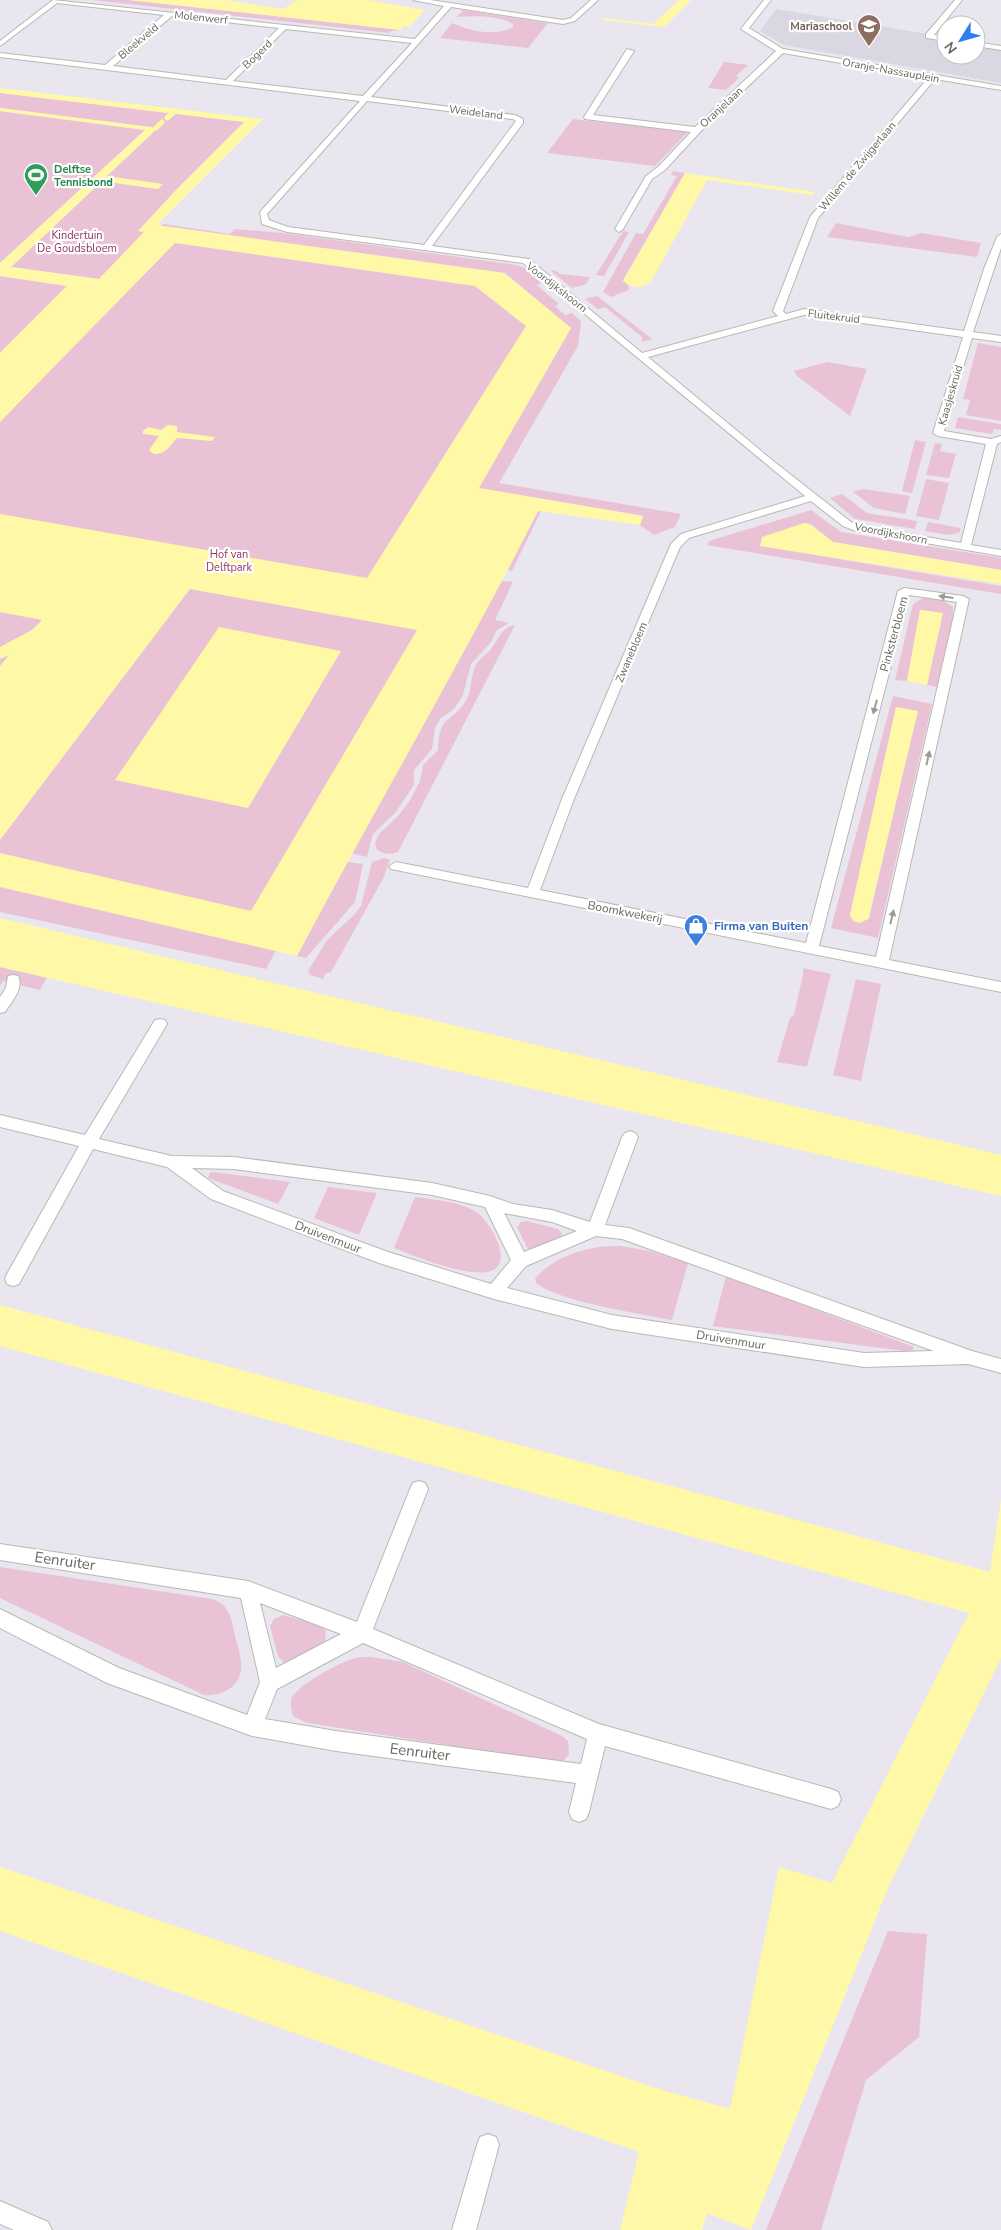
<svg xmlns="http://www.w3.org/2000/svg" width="1001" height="2230" font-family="'Nunito Sans',sans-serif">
	<rect width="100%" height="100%" fill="#e9e6f0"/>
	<path fill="#dad7e2" d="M776,9L928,34L926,37L946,40V55H976V45L1001,49V83L784,45L760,31Z"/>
	<path fill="#e9c2d5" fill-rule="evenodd" d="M92,0H129L400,30L391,31L389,33Z
		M463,10L548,23L528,48L440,38L452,23C469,31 496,37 513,27V24C496,15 475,16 457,17Z
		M724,62L748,65L736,76L739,78L726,90L708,88Z
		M0,93L245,122L177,189L139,231L145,232L99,279L11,267L102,181L158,189L106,177L157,128L0,108Z
		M0,111L145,130L0,263Z
		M573,119L688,132L655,166L547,153Z
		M673,171L685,173L623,280L628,285L629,290L611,297L603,292L636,233L643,234L677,176L671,175Z
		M836,223L908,237L921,233L981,243L977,257L827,237Z
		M163,224L230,234L235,229L283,233L517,265L527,269L544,282L537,285L559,304L555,306L565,315L572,313L581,321L578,346L499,483L681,514L675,527L654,535L640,525L643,516L478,488L571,328L505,273L309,246L495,276L559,330L450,504L513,515L266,969L0,912V383L68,314Z
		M623,231L629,232L604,276L596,275Z
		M555,270L560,274L590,277L586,284L572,288L551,271Z
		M0,276L67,286L0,353Z
		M597,296L652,339L641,342L643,338L605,307L598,309L585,299Z
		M978,343L1001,347V421L966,415L970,400L963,399Z
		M827,362L867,369L850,416L797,376L794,371Z
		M958,417L1001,424V430L994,429L992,434L955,428Z
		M915,440L926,442L912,493L902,491Z
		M935,443L942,444L940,451L956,454L949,478L926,475Z
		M926,479L949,483L939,520L916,516Z
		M863,489L910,496L905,514L874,508L853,492Z
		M842,494L867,513L917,521L915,529L855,519L830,498Z
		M538,510L541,511L512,571L508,570Z
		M811,510L841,532L1001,558V570L833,542L810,524L760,546L1001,586V594L707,545L709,541Z
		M928,522L961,528L959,533L948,535L925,531Z
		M502,581L513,582L495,620L509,623L497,630L491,642L471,664L463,695L454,709L440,719L435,728L432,749L414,770V785L395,813L373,834L367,857L351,853Z
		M923,598L941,599L953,607V618L937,687L927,685L942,613L920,610L907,681L895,680L913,604Z
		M515,625L398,852C390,855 384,854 377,850L375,843L379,834L397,817L409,802L420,781L423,765L438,750C439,712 452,725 467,699C471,690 471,678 474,669C477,659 485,657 491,649C499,639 501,628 515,625Z
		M893,696L932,704L878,938L831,928ZM896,708L917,711L869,919L850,915Z
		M385,858L390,860L383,879L331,972L325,974L323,979L310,975L308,971L327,940L354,915L361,906L372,862Z
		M347,862L363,864L355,902L306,958L297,956Z
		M0,967L47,977L40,990L3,981L0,986Z
		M803,968L831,974L807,1067L777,1062L790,1018L794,1015L803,975Z
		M856,979L881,984L861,1081L833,1075Z
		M210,1172H213L290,1182L278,1204L208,1178Z
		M328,1187L377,1193L359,1235L314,1218Z
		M415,1197C434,1200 458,1201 475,1211C489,1219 518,1267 487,1272C463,1276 417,1257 394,1248Z
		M527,1221L558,1229L561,1232L562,1236L558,1240L529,1251L517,1227L521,1222Z
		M621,1246L650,1251L688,1263L672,1320C637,1313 565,1303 537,1284L535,1279C554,1255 591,1245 621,1246Z
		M726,1276L914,1347L912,1352L713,1326Z
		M0,1567L212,1599C218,1601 224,1604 227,1610C232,1617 233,1627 235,1636C237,1644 240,1653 241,1662C244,1684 224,1697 204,1695L0,1598Z
		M283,1615L320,1625L326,1631L325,1641L285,1664L278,1656L270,1626L274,1619Z
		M371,1657L403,1662L562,1736L568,1741L569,1754L564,1760L556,1762L307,1723L293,1716C292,1710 290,1706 291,1700C294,1687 338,1663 352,1659C358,1657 365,1657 371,1657Z
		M888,1931L927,1934L919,2037L866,2080L821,2230H766Z"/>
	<path fill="#fff9a7" d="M129,0H226L283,9L297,0H368L425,10L409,27L404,26L400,30Z
		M679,0H691L664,27L603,20L604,18L653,24Z
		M0,88L263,119L157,225L504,273L571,328L479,488L643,516L640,525L538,511C462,661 376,807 297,956L0,887V853L251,911L417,630L190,589L0,840V666L9,655L0,659V647L32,630L42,620L0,612V514L367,578L526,326L475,286L175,243L0,422V353L67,286L0,276V263L145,130L0,111V108L158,128L107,176L163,184L158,189L102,181L11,267L99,279L144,232L138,231L177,189L244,122L0,93Z
		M685,173L815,192L812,195L707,180L652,280C643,290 633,288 623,281Z
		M168,425L177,426V432L215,437L212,441L177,438C169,446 167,454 154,454L149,450L159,436L143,434V431L148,427L161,430Z
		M804,523L810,524L833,542L1001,570V584L760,546L762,537Z
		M920,610L943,613L927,685L907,681Z
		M219,627L341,651L248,808L115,780Z
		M896,707L918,711L868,919L860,923L853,921L850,915Z
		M0,918L1001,1155V1196L0,967Z
		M0,1305L990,1572L1001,1499V1658L888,1888L751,2230L707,2213L702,2230H620L639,2152L0,1931V1867L662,2090L730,2109L779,1867L832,1883L969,1613L0,1346Z"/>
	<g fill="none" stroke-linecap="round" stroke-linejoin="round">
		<path stroke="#fff9a7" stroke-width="5" d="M167,118L175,111
			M156,128L162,122"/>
		<g stroke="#b8b9b1" stroke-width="2">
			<path id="minor" d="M53,0L415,39L444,6L413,0H430L563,20L571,18L591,0H598L575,21L563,24L451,7L371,97L515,115L523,119V123L432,246L529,259L642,353L778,316L773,311L810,217L928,78L783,53L700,132L665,170L652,179L623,229L619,232L615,229L646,176L659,166L691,132L585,119L584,117L627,49L634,51L593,115L695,127L776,51L741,29L764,0H771L749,28L783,49L1001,86V90L935,79L818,218L783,311L786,314L804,309L964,331L984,269L997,237L1001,234V248L973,332L1001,336V342L972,338L944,431L991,439L1001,436V442L997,444L971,545L1001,550V556L856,531L843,526L811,501L689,538L680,547L574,799L540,890L806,943L898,591L904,588L963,596L969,599L889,960L1001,982V992L391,869L389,866L396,862L528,888L562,799L671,544L681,534L805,496L523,263L287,232L262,224L260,212L360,101L0,57V53L105,65L164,15L57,3L0,46V41ZM172,16L279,28L226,80L113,66ZM286,29L412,43L363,96L233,81ZM367,101L513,119L516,121L424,245L288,227L269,220L267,214ZM804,315L963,337L933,433L938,436L986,444L961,543L862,526L851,522L772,460L648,357ZM909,595L957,602L876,957L819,946Z
				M955,0H962L934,35L946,37V41L926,38V34Z
				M976,42L1001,46V50L976,46Z
				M13,975L18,976C24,989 12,1001 5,1012L0,1013V997L6,988L8,976Z
				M160,1019L165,1020L167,1024L99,1139L172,1156L234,1157L432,1183L490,1196L513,1204L552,1210L590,1222L622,1137L625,1133L630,1131L635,1133L638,1137L605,1225L629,1228L972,1351L1001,1359V1373L968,1364L864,1367L612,1329L494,1299L379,1263L211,1199L167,1167L93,1149L19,1284L13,1286L7,1284L5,1279L7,1274L79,1146L0,1127V1115L85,1135L155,1020ZM192,1168L234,1169L432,1195L485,1207L511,1260L491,1284L388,1252L223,1191ZM504,1213L552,1222L577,1231L524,1252ZM596,1236L622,1239L934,1351L864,1353L612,1315L507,1288L526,1266Z
				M419,1481L425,1483L428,1489L373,1629L599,1724L831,1789L838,1792L841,1799L838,1806L831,1809L605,1746L589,1812L586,1819L579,1822L572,1819L569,1812L576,1783L336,1751L252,1736L107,1683L0,1628V1609L119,1668L247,1715L260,1682L241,1598L0,1560V1544L248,1581L357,1622L410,1489L413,1483ZM260,1603L341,1634L276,1668ZM363,1643L587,1739L581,1764L336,1731L265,1719L277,1689Z
				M488,2134L496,2137L499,2145L476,2230H452L477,2145L480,2137Z
				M0,2201L48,2222L52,2230H14L0,2224Z"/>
		</g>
		<use href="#minor" fill="#fff" fill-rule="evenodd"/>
	</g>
	<defs><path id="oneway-solid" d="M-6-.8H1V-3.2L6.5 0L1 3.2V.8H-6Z" transform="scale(1.25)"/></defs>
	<g fill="#9c9c96">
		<use href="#oneway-solid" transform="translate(946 597) rotate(-172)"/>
		<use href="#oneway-solid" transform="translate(875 707) rotate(105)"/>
		<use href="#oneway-solid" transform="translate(928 758) rotate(-77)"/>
		<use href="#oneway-solid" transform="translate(892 917) rotate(-77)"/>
	</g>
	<defs>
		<g id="school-pin" transform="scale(1.25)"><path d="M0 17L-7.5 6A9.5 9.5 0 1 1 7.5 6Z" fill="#8d6e63" stroke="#fff"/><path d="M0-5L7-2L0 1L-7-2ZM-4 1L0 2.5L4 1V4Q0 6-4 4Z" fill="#fff"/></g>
		<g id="stadium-pin" transform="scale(1.25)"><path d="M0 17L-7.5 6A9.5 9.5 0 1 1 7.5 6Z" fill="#2e9e5b" stroke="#fff"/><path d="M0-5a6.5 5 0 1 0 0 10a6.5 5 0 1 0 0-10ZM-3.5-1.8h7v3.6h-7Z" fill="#fff"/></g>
		<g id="shop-pin" transform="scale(1.25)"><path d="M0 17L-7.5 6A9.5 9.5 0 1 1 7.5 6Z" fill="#3f7fe0" stroke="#fff"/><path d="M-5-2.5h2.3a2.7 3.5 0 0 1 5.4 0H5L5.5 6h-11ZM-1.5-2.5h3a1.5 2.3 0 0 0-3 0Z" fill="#fff"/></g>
	</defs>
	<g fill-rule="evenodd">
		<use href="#school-pin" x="869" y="26"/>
		<use href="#stadium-pin" x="36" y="175"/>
		<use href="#shop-pin" x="696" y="926"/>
	</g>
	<g text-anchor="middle" stroke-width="4.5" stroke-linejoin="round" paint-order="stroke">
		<g font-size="11" fill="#66675d" stroke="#fff">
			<text transform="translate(201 17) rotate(6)" y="4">Molenwerf</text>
			<text transform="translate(138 41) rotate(-40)" y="4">Bleekveld</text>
			<text transform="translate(257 54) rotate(-44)" y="4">Bogerd</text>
			<text transform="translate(891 70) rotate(10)" y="4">Oranje-Nassauplein</text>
			<text transform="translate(721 107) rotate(-43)" y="4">Oranjelaan</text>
			<text transform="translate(476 112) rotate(7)" y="4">Weideland</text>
			<text transform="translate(857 166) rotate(-50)" y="4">Willem de Zwijgerlaan</text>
			<text transform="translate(557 287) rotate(38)" y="4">Voordijkshoorn</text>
			<text transform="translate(834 316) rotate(7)" y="4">Fluitekruid</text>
			<text transform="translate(950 395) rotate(-74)" y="4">Kaasjeskruid</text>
			<text transform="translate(891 533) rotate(11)" y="4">Voordijkshoorn</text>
			<text transform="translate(631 652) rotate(-67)" y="4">Zwanebloem</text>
		</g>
		<g font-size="11" font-weight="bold" fill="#785e54" stroke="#fff" text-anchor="end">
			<text x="852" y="30">Mariaschool</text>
		</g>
		<g font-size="11" font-weight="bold" fill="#27864d" stroke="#fff" text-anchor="start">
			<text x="54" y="173">Delftse<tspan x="54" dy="13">Tennisbond</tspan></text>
		</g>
		<g font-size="11" fill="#8f345e" stroke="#fff">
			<text x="77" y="239">Kindertuin<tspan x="77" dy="13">De Goudsbloem</tspan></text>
			<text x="229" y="558">Hof van<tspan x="229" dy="13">Delftpark</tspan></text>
		</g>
		<g font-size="12" fill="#66675d" stroke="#fff">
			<text transform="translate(894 634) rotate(-75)" y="4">Pinksterbloem</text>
			<text transform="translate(625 912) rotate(11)" y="4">Boomkwekerij</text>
			<text transform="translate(328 1237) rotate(21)" y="4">Druivenmuur</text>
			<text transform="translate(731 1340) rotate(9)" y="4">Druivenmuur</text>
		</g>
		<g font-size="12" font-weight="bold" fill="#366cbe" stroke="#fff" text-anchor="start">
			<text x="714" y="930">Firma van Buiten</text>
		</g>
		<g font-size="15" fill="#66675d" stroke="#fff">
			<text transform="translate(65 1561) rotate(8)" y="5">Eenruiter</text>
			<text transform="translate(420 1752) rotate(7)" y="5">Eenruiter</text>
		</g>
	</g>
	<g transform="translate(961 40) rotate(233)"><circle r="24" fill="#ffffff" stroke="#c2c2be"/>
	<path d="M0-4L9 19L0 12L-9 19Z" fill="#2b80f1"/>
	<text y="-8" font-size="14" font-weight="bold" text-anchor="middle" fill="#66675d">N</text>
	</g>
</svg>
